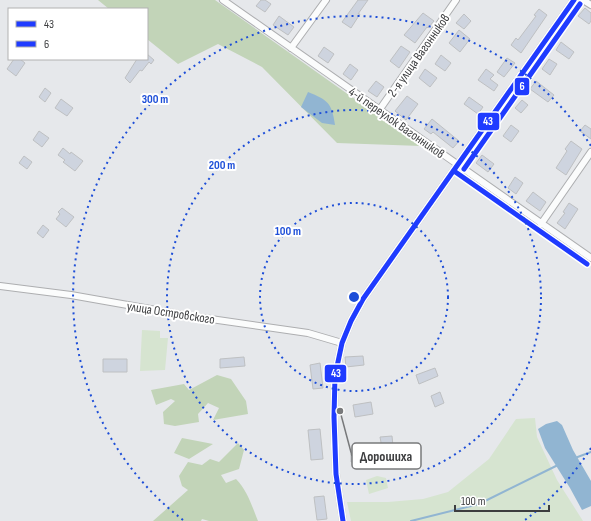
<svg xmlns="http://www.w3.org/2000/svg" width="591" height="521" font-family="'Sofia Sans Condensed',sans-serif">
	<rect width="100%" height="100%" fill="#e6e8eb"/>
	<path fill="#d6e4d0" d="M142,330L160,331V338H168L165,370L140,371Z
		M535,418L537,437L557,480L583,521H351L347,502H388L423,499L448,492L489,459L516,419Z
		M377,476L386,478L388,488L369,494L366,480Z"/>
	<path fill="#c2d4b8" d="M98,0H215L421,146L337,143L262,67L218,44L178,64L147,39V9H109Z
		M217,375L231,379L246,401L248,414L213,420L219,408L208,403L198,414L199,422L175,426L164,424L163,412L175,401L171,399L156,405L151,390L184,384L189,390Z
		M182,438L213,444L189,459L174,453Z
		M238,443L244,450L239,469L221,475L226,483L236,479C247,490 252,506 258,521H209L202,519L201,521H153L188,490L182,486L179,476L188,462L202,465L210,459L219,462Z"/>
	<path fill="#91b5d2" d="M308,92C328,100 332,103 335,125L322,123L301,107Z
		M557,421L562,425L573,450L591,481V506L582,510L570,488L545,448L538,429L546,424Z"/>
	<g fill="none" stroke-linecap="round" stroke-linejoin="round">
		<path stroke="#91b5d2" stroke-width="2" d="M575,458L591,452
			M411,521L479,504L558,465"/>
	</g>
	<path fill="#ced4df" stroke="#bec0c2" d="M261,0H265L271,4L265,12L256,6Z
		M358,0H368L358,14H360L351,28L342,22Z
		M585,8L591,13V21L589,24L578,16Z
		M539,9L547,15L521,53L511,45L516,38L518,40L536,16L534,15Z
		M423,13L434,21L428,28L427,27L415,43L404,35Z
		M464,14L471,21L464,29L456,23Z
		M279,16L294,27L288,35L273,25Z
		M459,30L470,39L460,52L449,43Z
		M561,42L574,52L569,59L556,50Z
		M401,46L410,52L399,68L390,61Z
		M324,47L334,54L328,63L318,56Z
		M147,54L154,60L151,64L149,62L142,71L140,70L130,83L125,78L137,59H147Z
		M441,55L451,63L445,71L435,64Z
		M507,58L515,63L504,77L497,72Z
		M14,59H20L25,63L16,76L7,69Z
		M549,59L557,64L550,75L542,69Z
		M350,64L358,70L351,80L343,74Z
		M425,69L437,78L430,87L419,78Z
		M486,69L494,75L490,79L498,85L494,91L478,80Z
		M376,81L384,87L377,97L368,91Z
		M536,81L554,95L548,102L530,89Z
		M45,88L51,93L45,102L39,97Z
		M407,96L418,104L406,120L395,111Z
		M469,97L483,107L478,114L464,104Z
		M61,99L73,108L67,116L55,108Z
		M522,100L528,105L521,113L515,108Z
		M432,119L459,141L453,148L433,132L431,134L424,129Z
		M511,125L519,131L511,142L503,136Z
		M585,125L591,129V139L580,131Z
		M39,131L49,138L42,147L33,140Z
		M571,141L582,149L566,175L556,168L567,151L565,149Z
		M63,148L70,154L71,152L83,161L75,171L63,162L65,160L58,155Z
		M482,155L494,164L488,172L476,163Z
		M24,156L32,162L27,169L19,163Z
		M515,177L523,183L516,194L508,188Z
		M533,192L546,202L540,211L526,201Z
		M569,203L578,209L565,229L557,223L565,213L563,212Z
		M62,208L74,217L66,227L56,219L60,214L58,212Z
		M43,225L49,230L43,238L37,233Z
		M363,356L364,365L346,367L345,357Z
		M244,357L245,366L220,368V359Z
		M103,359H127V372H103Z
		M320,363L323,388L313,389L310,365Z
		M435,368L438,376L419,384L416,375Z
		M440,392L444,403L435,407L431,396Z
		M371,402L373,414L355,417L353,405Z
		M320,429L323,459L311,460L308,430Z
		M392,436L393,446L382,448L380,437Z
		M367,453V462H351V454Z
		M324,496L327,519L317,520L314,497Z"/>
	<g fill="none" stroke-linecap="round" stroke-linejoin="round">
		<g stroke="#adaeb0" stroke-width="8">
			<path id="minor" d="M223,0L591,258
				M583,0L591,5
				M291,48L326,0
				M380,109L456,0
				M541,224L591,152
				M0,286L71,295L190,316L308,333L342,343
				M343,521L336,474L334,417L335,376L342,343L351,321L363,299L574,0"/>
		</g>
		<use href="#minor" stroke="#fbfcfc" stroke-width="6"/>
		<g stroke="#fff" stroke-width="8">
			<path id="bus-1" d="M343,521L336,474L334,417L335,376L342,343L351,321L363,299L574,0"/>
		</g>
		<g stroke="#fff" stroke-width="8">
			<path id="bus-2" d="M464,169L580,4
				M454,171L587,264"/>
		</g>
		<use href="#bus-1" stroke="#1f3bff" stroke-width="5"/>
		<use href="#bus-2" stroke="#1f3bff" stroke-width="5"/>
	</g>
	<g fill="none" stroke="#1d4ed8" stroke-width="2" stroke-dasharray="2 4">
		<circle cx="354" cy="297" r="94"/>
		<circle cx="354" cy="297" r="187"/>
		<path d="M591 448A281 281 0 0 1 525 520M183 520A281 281 0 1 1 591 146"/>
	</g>
	<g text-anchor="middle" stroke-width="4" stroke-linejoin="round" paint-order="stroke">
		<g font-size="13" fill="#3c3d3f" stroke="#fff">
			<text transform="translate(418 55) rotate(-55)" y="5">2-я улица Вагонников</text>
			<text transform="translate(397 122) rotate(35)" y="5">4-й переулок Вагонников</text>
			<text transform="translate(171 312) rotate(9)" y="5">улица Островского</text>
		</g>
	</g>
	<circle cx="354" cy="297" r="6" fill="#1d4ed8" stroke="#fff" stroke-width="2"/>
	<g font-size="12" text-anchor="middle" font-weight="bold" fill="#1d4ed8" stroke="#fff" stroke-width="4" stroke-linejoin="round" paint-order="stroke">
		<text x="155" y="103">300 m</text>
		<text x="222" y="169">200 m</text>
		<text x="288" y="235">100 m</text>
	</g>
	<path fill="none" stroke="#78797b" stroke-width="1.5" d="M340 411L352 456"/>
	<circle fill="#78797b" stroke="#fff" stroke-width="1.5" cx="340" cy="411" r="4"/>
	<rect fill="#fff" stroke="#78797b" stroke-width="1.5" x="352" y="443" width="69" height="26" rx="4"/>
	<g font-size="14" text-anchor="middle" font-weight="bold" fill="#3c3d3f">
		<text x="386" y="461">Дорошиха</text>
	</g>
	<g stroke="#fff" stroke-width="1.5">
		<rect x="514" y="77" width="16" height="19" rx="4" fill="#1f3bff"/>
		<rect x="477" y="112" width="23" height="19" rx="4" fill="#1f3bff"/>
		<rect x="324" y="364" width="23" height="19" rx="4" fill="#1f3bff"/>
	</g>
	<g font-size="11" text-anchor="middle" font-weight="bold" fill="#fff">
		<text x="522" y="90">6</text>
		<text x="488" y="125">43</text>
		<text x="336" y="377">43</text>
	</g>
	<rect x="8" y="8" width="140" height="52" fill="#ffffff" stroke="#b1b1b2"/>
	<rect x="16" y="21" width="20" height="6" fill="#1f3bff" stroke="#b1b1b2"/>
	<text x="44" y="28" font-size="12" fill="#3c3d3f">43</text>
	<rect x="16" y="41" width="20" height="6" fill="#1f3bff" stroke="#b1b1b2"/>
	<text x="44" y="48" font-size="12" fill="#3c3d3f">6</text>
	<path d="M455 505v6h94v-6" fill="none" stroke="#3c3d3f" stroke-width="2"/>
	<text x="461" y="505" font-size="12" fill="#3c3d3f" stroke="#ffffff" stroke-width="3" paint-order="stroke">100 m</text>
</svg>
